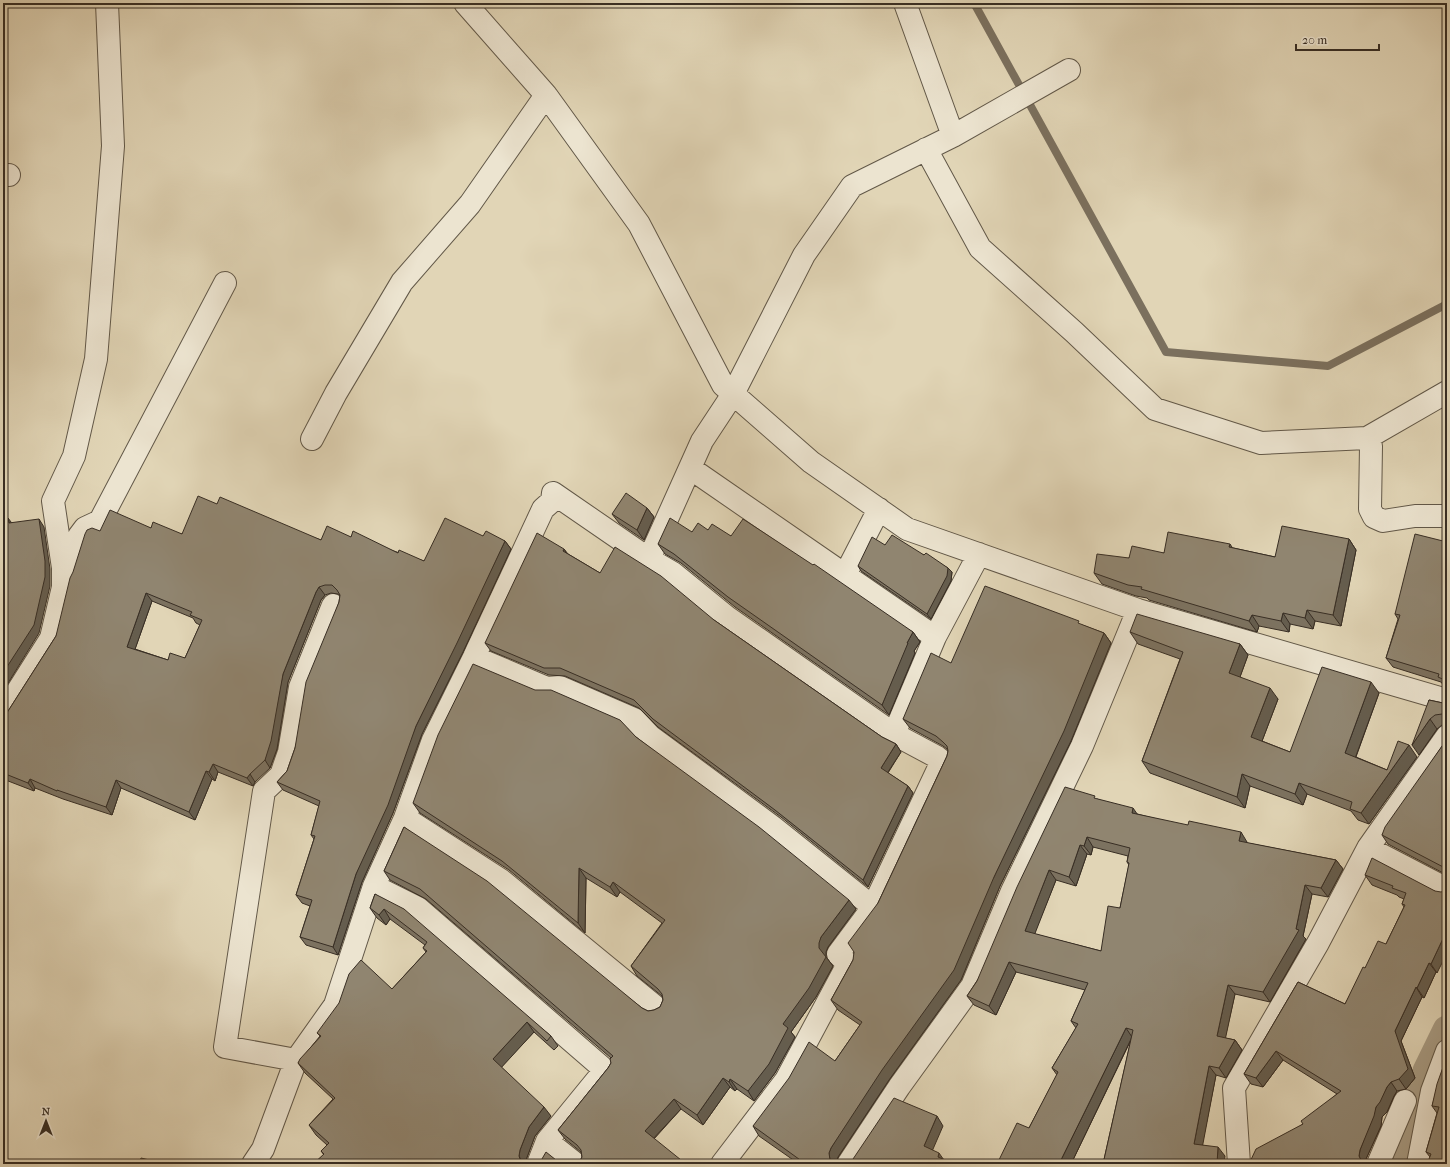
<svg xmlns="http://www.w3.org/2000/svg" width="1450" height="1167" font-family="'IM FELL French Canon',serif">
	<rect width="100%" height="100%" fill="#e1d5b6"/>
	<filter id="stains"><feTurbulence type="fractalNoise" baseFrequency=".005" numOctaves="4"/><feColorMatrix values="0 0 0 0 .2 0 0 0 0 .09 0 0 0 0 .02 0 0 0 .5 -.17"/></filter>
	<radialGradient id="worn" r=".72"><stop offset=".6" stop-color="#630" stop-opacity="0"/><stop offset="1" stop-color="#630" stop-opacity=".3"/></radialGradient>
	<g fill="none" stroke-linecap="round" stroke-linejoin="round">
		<path stroke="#7b705e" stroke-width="8" d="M974,3L1166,352L1328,366L1447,304"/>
		<path stroke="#a89c84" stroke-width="29" d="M1398,1164L1427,1071L1447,1030"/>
		<g stroke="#625848" stroke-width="24">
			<path id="minor" d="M465,3L546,95L639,224L723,385L811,462L907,529L1138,610L1447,700
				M905,3L953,136
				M926,149L980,248L1074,332L1155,409L1261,443L1367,438L1447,392
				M3,175H9
				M1367,438L1371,446L1370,509L1374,517L1383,521L1415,516H1447
				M312,439L336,393L402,282L470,204L546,95
				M690,468L845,575L879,509
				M649,559L702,441L733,394L804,255L852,186L953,136L1069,70
				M845,575L935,637L979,554
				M67,577L79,536L85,528L100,521L225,283
				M3,714L51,638L63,587V568L53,501L74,456L96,359L113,146L107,3
				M894,734L935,637
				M405,818L501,880L657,1008
				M1368,848L1447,889
				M374,886L418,908L605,1070L547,1141L538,1164
				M296,1060L225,1047L264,791L281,775L289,752L300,687L333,605
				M547,1141L576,1164
				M253,1164L263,1149L296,1060L335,1005L374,886L405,818L433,740L474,657L543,509L552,501L553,493L649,559L673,573L727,617L894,734L937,757L942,761L873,907L773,827L650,736L634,719L560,687L547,688L474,657
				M722,1164L786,1080L848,964L838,954L873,907
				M848,1164L899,1087L972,986L1012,891L1082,746L1138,610
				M1239,1164L1234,1088L1318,943L1368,848L1447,736
				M1378,1164L1405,1101
				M1418,1164L1432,1091L1447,1051"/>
		</g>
		<use href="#minor" stroke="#ece4d0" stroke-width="22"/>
	</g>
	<path fill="#7c7260" stroke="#382e24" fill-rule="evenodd" d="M217,504L321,540L351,537L424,561L483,536L505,541L511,549L463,652L422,734L393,813L362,882L338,955L306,945L300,937L310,906L302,903L296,895L314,839L311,835L319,806L283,790L277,782L287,771L295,748L339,602L340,595L338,594L331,593L325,595L321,600L288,682L277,749L270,768L255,782L253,786L218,772L215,781L212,779L195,820L121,788L112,815L63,799L35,788L34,791L3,779V732L4,731L3,730V719L56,636L100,531L151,528L182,534ZM152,601L193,618L196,623L200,625L185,658L168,660L135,649Z
		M647,508L654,517L644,540L619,523L612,514Z
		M708,530L731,536L913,632L920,642L914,651L915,653L889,715L735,607L681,563L665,554L658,544L692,532Z
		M1349,539L1356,550L1341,626L1315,621L1313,629L1290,624L1289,632L1259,626L1257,632L1149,600L1147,598L1136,596L1102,584L1094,573L1129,558L1164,553L1233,548L1275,557Z
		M1447,542V687L1444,686L1441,682L1393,667L1386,658L1398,619L1395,614Z
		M885,545L924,555L948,568L952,572L951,581L931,619L861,571L858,566Z
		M564,549L568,554L600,573L714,620L882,737L896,744L901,752L888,773L908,786L913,793L868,887L781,817L658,727L639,708L565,676L549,675L491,651L485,643Z
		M1082,625L1104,633L1111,643L1071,741L1000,886L961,980L889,1080L838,1157L836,1164H799L759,1136L753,1126L835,1061L860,1025L838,1010L831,1000L853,960L878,903L947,756L948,751L947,749L943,746L910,728L903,719L951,663Z
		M1130,632L1240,644L1248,655L1240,677L1278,699L1262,741L1290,752L1379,693L1356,757L1387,770L1417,757L1369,824L1358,820L1351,811L1307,794L1303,805L1250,786L1245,808L1150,773L1142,761L1180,659L1138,644Z
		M1429,700L1443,703L1447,701V724L1442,725L1437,729L1419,755Z
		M636,737L856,909L828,947L826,952V957L833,966L816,997L791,1032L795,1037L775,1073L754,1101L737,1089L735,1091L730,1087L703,1125L681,1109L654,1139L579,1163L582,1157L581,1152L565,1139L558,1130L608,1068L611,1063V1058L426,899L390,880L384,871L404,827L642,1008L648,1011L654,1010L660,1007L663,1000L662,996L637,976L631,966L662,923L620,892L617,897L586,878L585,933L509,870L420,813L413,803Z
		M1447,739V875L1388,844L1382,835Z
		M1097,799L1137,814L1247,842V843L1336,860L1343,869L1328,897L1312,894L1303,936L1306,939L1270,1002L1235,994L1225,1038L1235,1040L1242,1050L1226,1078L1216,1075L1202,1145L1225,1156L1103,1164L1131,1040L1071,1164L1029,1128L1057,1075L1052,1068L1076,1028L1071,1021L1085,990L1016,972L996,1015L974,1005L967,996ZM1093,847L1128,856L1127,862L1129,865L1120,908L1101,951L1034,934L1056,880L1076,886L1087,854L1091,855Z
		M1365,875L1435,891L1437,973L1436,972L1424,998L1422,997L1401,1041L1415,1078L1406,1089L1397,1091L1394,1096L1387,1112L1382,1117L1381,1126L1366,1159V1164H1249L1303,1124L1337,1094L1283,1060L1263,1087L1251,1084L1244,1074L1298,982L1345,1004L1365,968L1386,944L1404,907L1402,904L1404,899L1399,897L1397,895L1372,885Z
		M375,894L551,1036L558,1046L554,1050L534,1032L501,1067L551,1116L535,1136L526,1160V1164H313L324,1155L321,1151L327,1145L316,1135L309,1125L333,1099L305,1073L298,1063L320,1036L317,1033L392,989L426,952L423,948L425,945L390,919L386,925L377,918L370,908Z
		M1447,1056V1164L1430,1157L1426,1152L1437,1113L1432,1106Z"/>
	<path fill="#655d4e" stroke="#382e24" d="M647,508L654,517L644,540L637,530Z
		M8,518L14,526L9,523Z
		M39,519L44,527L50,569V586L39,633L5,688L3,686V673Z
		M1349,539L1356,550L1341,626L1333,615Z
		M505,541L511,549L463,652L422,734L393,813L362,882L338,955L333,947L356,874L416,726Z
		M1230,544L1237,555L1229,547Z
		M564,549L569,557L563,551Z
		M948,568L952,572L951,581L931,619L927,614Z
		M319,587L325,595L321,600L288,682L277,749L270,768L265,760L283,674L316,592Z
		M146,593L152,601L133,655L127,647Z
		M1307,610L1315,621L1313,629L1305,618Z
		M1283,613L1290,624L1289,632L1281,621Z
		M1252,615L1259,626L1257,632L1249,621Z
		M913,632L920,642L914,651L915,653L889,715L882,705L907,643Z
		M1104,633L1111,643L1071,741L1000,886L961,980L889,1080L838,1157L836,1164H833L830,1160L829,1153L831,1148L994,877Z
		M1240,644L1248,655L1237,685L1229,673Z
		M1371,682L1379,693L1353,764L1345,753Z
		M1270,688L1278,699L1259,749L1251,737Z
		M1430,719L1437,729L1419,755L1412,745Z
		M896,744L901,752L886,775L881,768Z
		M1409,745L1417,757L1369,824L1361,813Z
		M213,764L218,772L215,781L209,772Z
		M206,771L212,779L195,820L189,812Z
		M250,774L255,782L253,786L247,778Z
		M1242,774L1250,786L1245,808L1237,797Z
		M30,779L35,788L34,791L28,783Z
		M116,780L121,788L112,815L106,807Z
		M1299,783L1307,794L1303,805L1295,794Z
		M908,786L913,793L868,887L863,880Z
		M1133,808L1140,818L1132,813Z
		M1241,832L1247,842L1245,851L1239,841Z
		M1087,837L1093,847L1091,855L1084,846Z
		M1080,845L1087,854L1076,886L1069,877Z
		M1336,860L1343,869L1328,897L1321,888Z
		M579,868L586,878L585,933L578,923Z
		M1049,870L1056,880L1032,941L1025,931Z
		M613,882L620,892L617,897L610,887Z
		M1305,885L1312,894L1303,936L1306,939L1270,1002L1263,992L1296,929Z
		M849,900L856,909L828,947L826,952V957L833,966L816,997L791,1032L795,1037L775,1073L754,1101L748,1091L783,1024L821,937Z
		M384,909L390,919L386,925L379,915Z
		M1447,930V953L1437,973L1431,964Z
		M1009,962L1016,972L996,1015L989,1006Z
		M1429,963L1436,972L1424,998L1417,988Z
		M1228,985L1235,994L1224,1045L1217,1036Z
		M1416,987L1422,997L1401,1041L1415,1078L1406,1089L1399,1079L1395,1031Z
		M527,1022L534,1032L500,1069L493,1059Z
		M1126,1028L1132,1037L1071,1164H1059Z
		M1235,1040L1242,1050L1226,1078L1219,1068Z
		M1276,1051L1283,1060L1263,1087L1256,1078Z
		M1209,1066L1216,1075L1201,1154L1194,1144Z
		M723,1078L730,1087L703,1125L697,1115Z
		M730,1079L737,1089L735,1091L729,1082Z
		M1391,1082L1397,1091L1394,1096L1387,1112L1382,1117L1381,1126L1366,1159V1164H1362L1359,1156L1360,1150L1376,1107L1387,1087Z
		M674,1099L681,1109L651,1141L645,1131Z
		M544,1107L551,1116L535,1136L526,1160V1164H523L519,1156L520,1150L529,1127Z
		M937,1116L943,1126L930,1156L924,1146Z
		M1218,1147L1225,1156L1224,1164H1217Z
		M939,1153L946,1163L938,1157Z"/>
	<path fill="#908570" stroke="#382e24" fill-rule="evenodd" d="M626,493L647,508L637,530L612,514Z
		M198,496L217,504L220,497L321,540L327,526L351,537L353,531L398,553L399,550L424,561L445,518L483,536L486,531L505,541L457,643L416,726L388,805L356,874L333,947L300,937L312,900L296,895L315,836L311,835L320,801L277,782L287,771L295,748L306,682L339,602L340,595L337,590L332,585H325L319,587L316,592L283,674L271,741L265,760L250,774L247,778L213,764L209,772L206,771L189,812L116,780L106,807L57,790V791L30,779L28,783L3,773V732L5,727L3,726V719L56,636L70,578L73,572L85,534L87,530L92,528L100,531L110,510L151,528L153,522L182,534ZM146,593L192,612L190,615L202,620L185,658L170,653L168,660L127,647Z
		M8,518L9,523L39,519L45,561V577L34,625L3,673V519Z
		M670,518L692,532L698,523L708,530L712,524L731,536L743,519L813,565L814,564L913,632L907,643H908L882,705L728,597L674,554L658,544Z
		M1282,526L1349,539L1333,615L1307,610L1305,618L1283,613L1281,621L1252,615L1249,621L1141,589L1142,587L1128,585L1094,573L1097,554L1129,558L1132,546L1164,553L1168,532L1230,544L1229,547L1275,557Z
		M537,533L564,549L563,551L600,573L615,547L661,576L714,620L882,737L896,744L881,768L908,786L863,880L775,810L653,719L634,700L560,668H544L485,643Z
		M1415,534L1447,542V681L1438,677L1439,674L1386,658L1400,615L1395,614Z
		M892,535L924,555L926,553L948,568L947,576L927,614L858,566L872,537L885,545Z
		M985,586L1079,621L1078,623L1104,633L1064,731L994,877L954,970L882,1070L831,1148L829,1153L830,1160L834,1164H802L803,1162L753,1126L789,1078L809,1042L835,1061L862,1022L831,1000L853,960L854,952L848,943L878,903L947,756L948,751L947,746L943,742L936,736L903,719L931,653L951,663Z
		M1137,614L1240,644L1229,673L1270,688L1251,737L1290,752L1322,667L1371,682L1345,753L1387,770L1398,741L1409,745L1361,813L1350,809L1352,802L1299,783L1295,794L1242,774L1237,797L1142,761L1183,652L1130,632Z
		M473,664L535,690H551L620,720L636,737L759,827L849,900L821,937L819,943V948L826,957L809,988L783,1024L788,1028L769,1064L748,1091L730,1079L729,1082L723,1078L697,1115L674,1099L645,1131L686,1164H577L579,1163L582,1157L581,1150L577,1145L558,1130L608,1068L611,1063L610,1059L613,1056L420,889L384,871L404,827L487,881L642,1008L648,1011L654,1010L660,1007L663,1000L662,994L658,989L631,966L665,920L613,882L610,887L579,868L578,923L502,861L413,803L438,735Z
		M1429,700L1443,703L1447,701V716L1442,714L1435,715L1430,719L1412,745Z
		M1447,739V869L1382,835L1385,827Z
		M1065,787L1095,796L1094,798L1133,808L1132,813L1188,825L1189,821L1241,832L1239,841L1336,860L1321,888L1305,885L1296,929L1299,930L1263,992L1228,985L1217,1036L1235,1040L1219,1068L1209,1066L1194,1144L1218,1147L1217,1164H1103L1133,1030L1126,1028L1059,1164H997L1017,1123L1029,1128L1058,1072L1052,1068L1078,1024L1071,1021L1088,983L1009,962L989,1006L967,996L977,981L1017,887ZM1087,837L1130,848L1127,862L1129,863L1120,908L1108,906L1101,951L1025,931L1049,870L1069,877L1080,845L1084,846Z
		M1372,858L1435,891L1441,892L1447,890V930L1431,964L1429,963L1417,988L1416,987L1395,1031L1408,1069L1399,1079L1391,1082L1387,1087L1380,1102L1376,1107L1374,1116L1360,1150L1359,1156L1362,1162V1164H1249L1256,1149L1303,1124L1301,1121L1341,1091L1276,1051L1256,1078L1244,1074L1298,982L1345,1004L1363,967L1365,968L1378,941L1386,944L1405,905L1402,904L1406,893L1392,888L1393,886L1365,875Z
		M375,894L404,909L551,1036L547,1041L527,1022L493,1059L544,1107L529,1127L520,1150L519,1156L521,1162L524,1164H313L324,1154L321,1151L329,1143L309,1125L335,1098L298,1063L300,1059L321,1036L317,1033L339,1003L349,974L361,960L392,989L427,951L423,948L427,942L384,909L379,915L370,908Z
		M1447,1056V1161L1446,1164H1427L1431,1154L1426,1152L1439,1107L1432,1106L1437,1084Z
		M894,1098L937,1116L924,1146L939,1153L938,1157L955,1164H849L851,1162Z
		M546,1152L561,1164H539Z
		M141,1158L166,1164H139Z"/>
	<rect width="1450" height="1167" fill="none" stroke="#e1d5b6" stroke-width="16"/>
	<rect x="4" y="4" width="1442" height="1159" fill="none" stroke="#382e24" stroke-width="2"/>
	<rect x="8" y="8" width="1434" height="1151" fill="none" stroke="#382e24"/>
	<g transform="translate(46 1121)" stroke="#ece4d0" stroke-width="3" paint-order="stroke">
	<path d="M0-3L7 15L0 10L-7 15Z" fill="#382e24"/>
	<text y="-6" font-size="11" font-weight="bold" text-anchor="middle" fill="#382e24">N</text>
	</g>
	<path d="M1296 44v6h83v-6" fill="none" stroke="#382e24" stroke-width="2"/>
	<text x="1302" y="44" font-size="12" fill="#382e24" stroke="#ece4d0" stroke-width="3" paint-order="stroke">20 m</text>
	<rect width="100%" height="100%" filter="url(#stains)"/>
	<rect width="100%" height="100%" fill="url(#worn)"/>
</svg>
